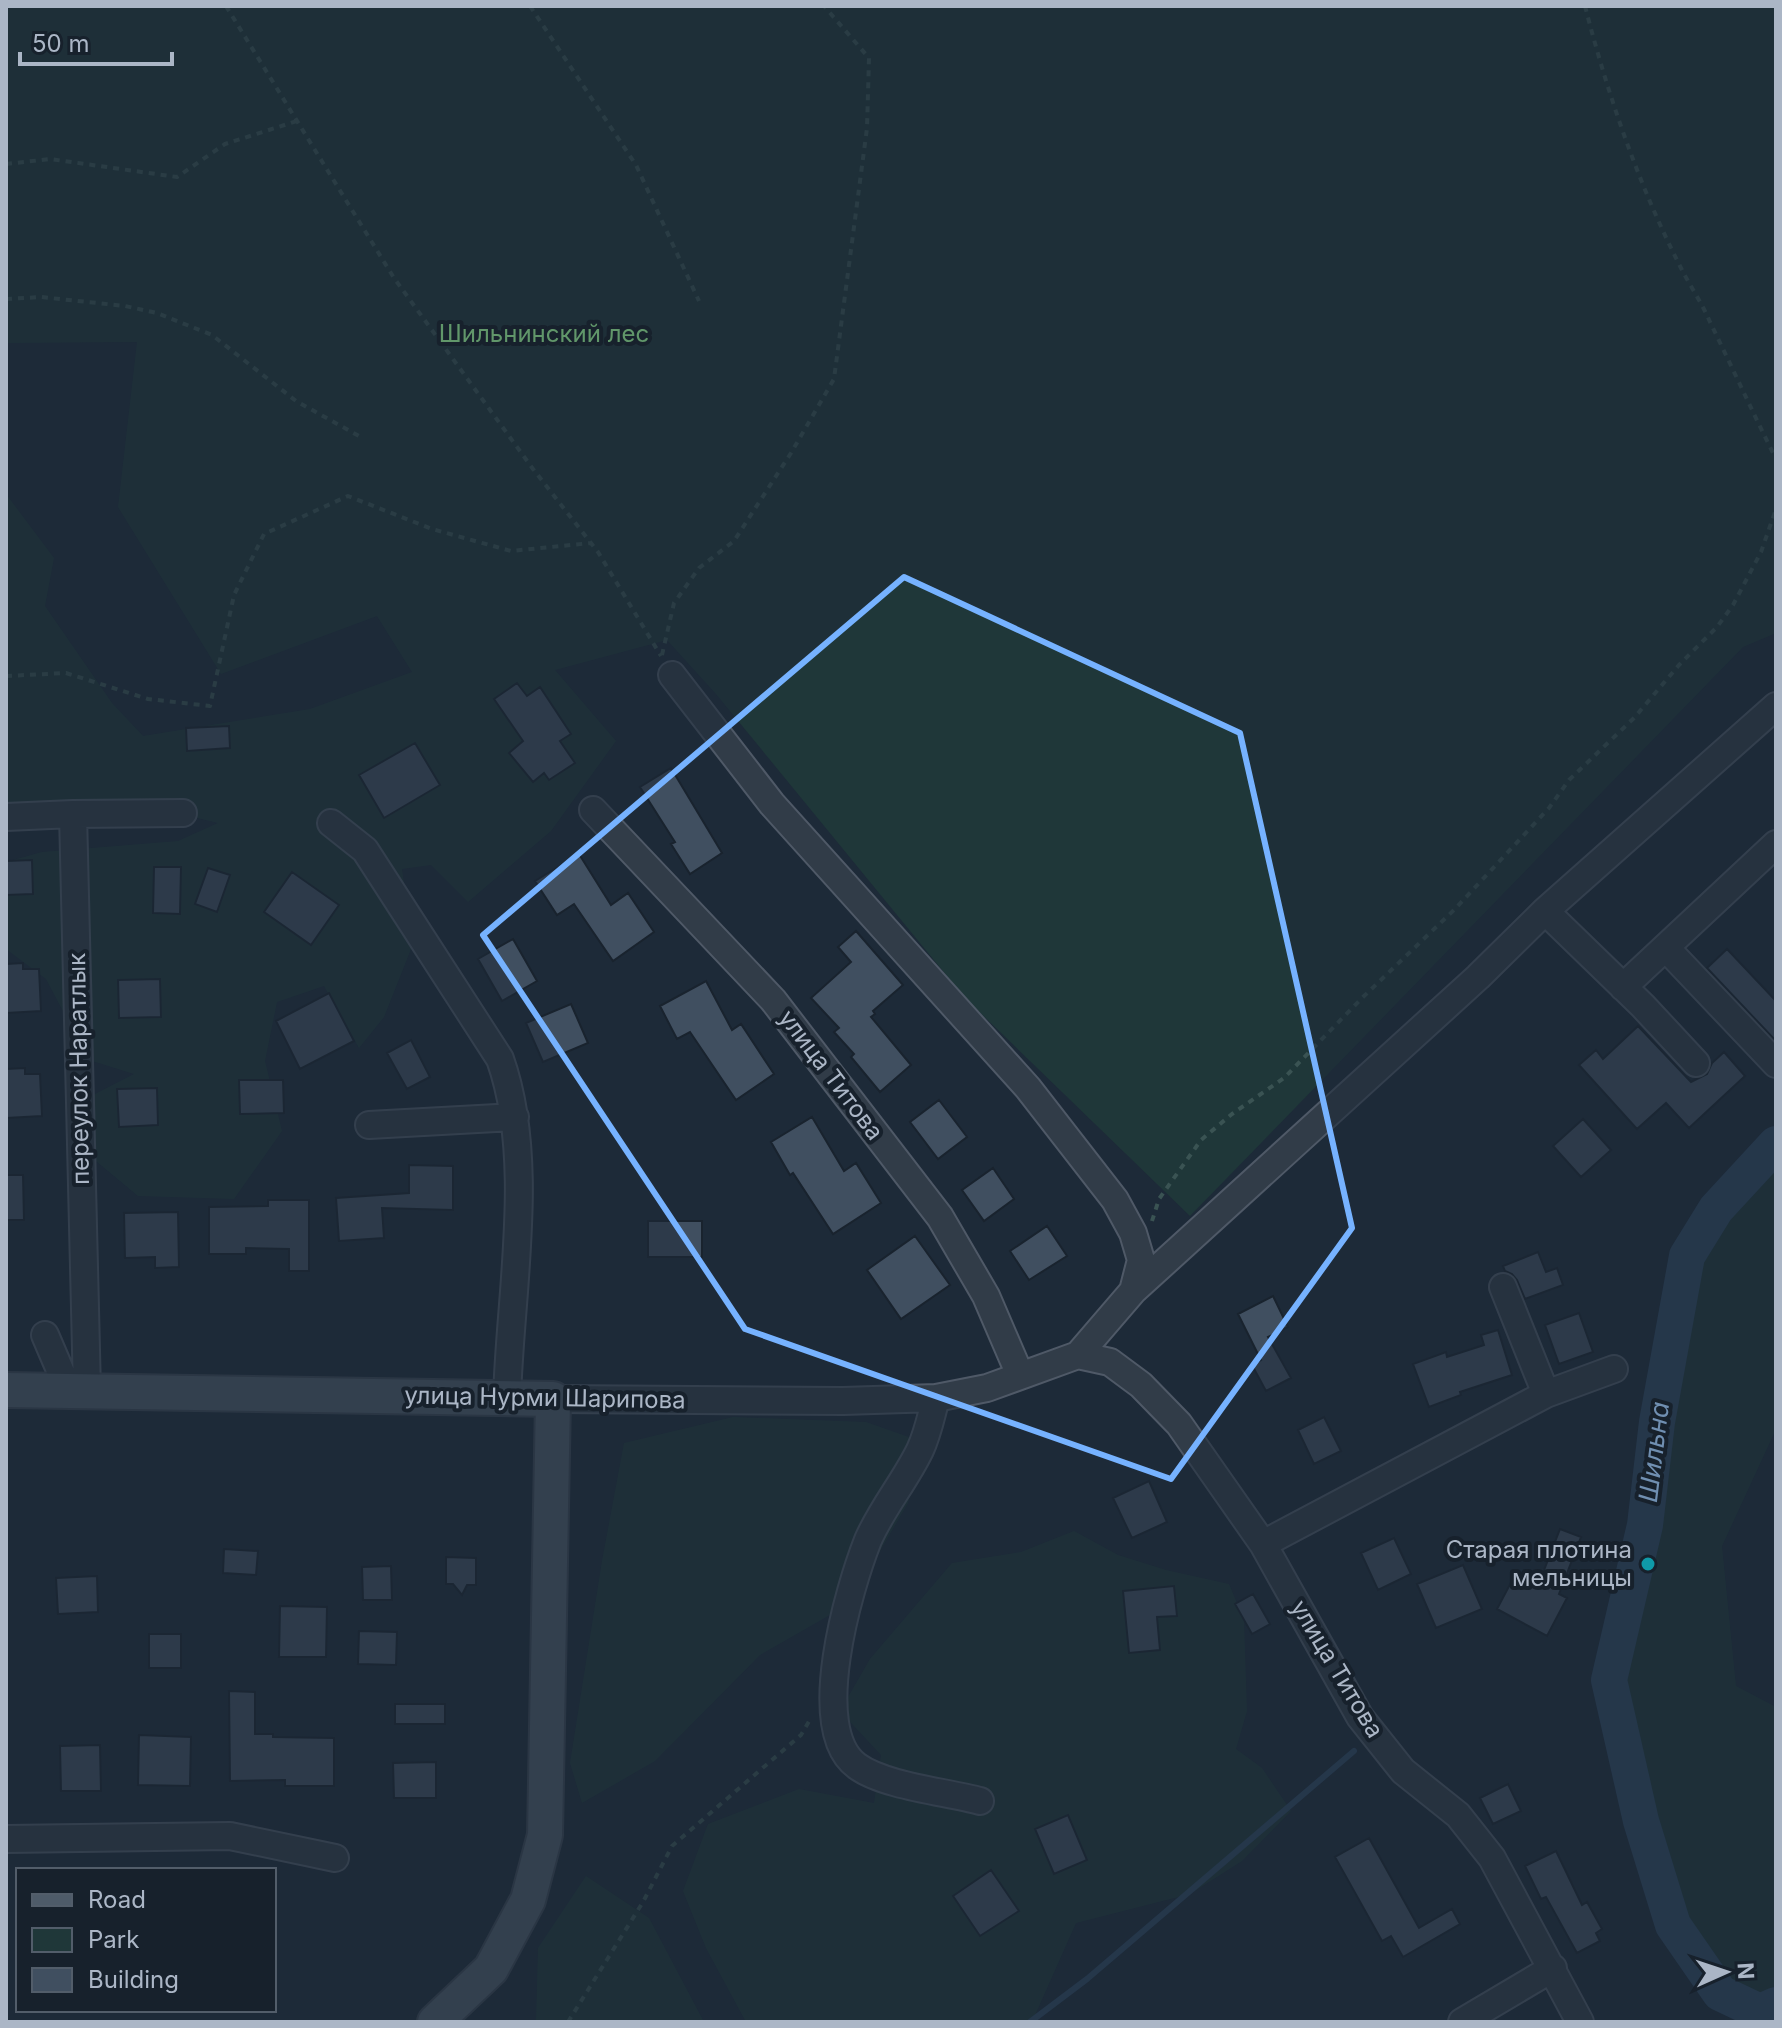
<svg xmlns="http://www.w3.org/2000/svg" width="1782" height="2028" font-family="Inter,sans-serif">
	<rect width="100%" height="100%" fill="#1d2a38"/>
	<path fill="#1f3739" d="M6,6H1776V633L1743,647L1190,1216L965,998L716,694L667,640L555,670L616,741L551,831L468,902L431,865L402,869L413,944L384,1017L359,1048L324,986L277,1002L265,1061L282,1131L234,1199L138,1196L96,1161L66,1109L134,1074L89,1060L46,979L6,949V862L42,852L178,841L218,823L177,813L6,817V494L54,558L45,606L112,703L143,736L310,709L412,672L377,616L221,674L118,507L137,342L6,343Z
		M1776,1144V1429L1722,1546L1736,1686L1776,1707V2005L1760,2012L1720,1993L1673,1925L1641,1821L1609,1680L1645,1525L1657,1422L1687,1256L1716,1209Z
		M733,1417L866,1422L923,1442L908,1503L849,1604L760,1655L655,1761L582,1803L570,1763L602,1561L624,1443Z
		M1074,1531L1118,1555L1166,1570L1229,1584L1244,1620L1247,1711L1236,1749L1262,1768L1291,1811L1242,1861L1190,1894L1076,1923L1032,2022H746L706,1948L683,1891L708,1824L799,1789L874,1803L881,1755L840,1711L870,1659L952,1563L1021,1552Z
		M586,1876L649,1918L704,2022H536L538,1948Z"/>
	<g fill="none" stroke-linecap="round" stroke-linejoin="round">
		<path stroke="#2f4761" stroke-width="6" d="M1030,2022L1087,1979L1354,1751"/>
		<path stroke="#2f4761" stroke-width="36" d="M1776,1144L1716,1209L1687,1256L1657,1422L1645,1525L1609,1680L1641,1821L1673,1925L1720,1993L1760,2012L1776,2005"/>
	</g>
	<path fill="#404f60" stroke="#19232e" stroke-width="2" d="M517,683L527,696L540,687L571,734L560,741L575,763L549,780L544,773L533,782L509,753L523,741L494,699Z
		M229,726L230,748L187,751L186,728Z
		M415,743L440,785L384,818L359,775Z
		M671,768L722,853L690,874L671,844L675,842L640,787Z
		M579,854L611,905L628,893L654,932L613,961L574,904L557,915L535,881Z
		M32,860L33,894L6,895V861Z
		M154,867H181L180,914L153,913Z
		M208,868L230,875L217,912L195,904Z
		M292,872L339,905L311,945L264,912Z
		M856,931L903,985L873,1011L875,1014L871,1017L911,1065L880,1092L851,1057L854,1054L834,1032L839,1028L811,998L851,962L838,947Z
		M513,939L537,981L502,1001L478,959Z
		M1727,949L1776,1001V1041L1707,968Z
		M23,963V969H39L41,1011L6,1013V964Z
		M160,979L161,1017L119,1018L118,980Z
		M706,981L732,1030L741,1024L774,1074L736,1100L690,1032L677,1039L660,1006Z
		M329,993L354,1041L300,1069L276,1021Z
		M571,1004L588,1043L543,1062L526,1023Z
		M1638,1026L1691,1082L1707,1074L1712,1063L1724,1052L1745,1076L1689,1128L1666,1103L1637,1129L1579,1065L1596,1050L1603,1059Z
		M411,1040L430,1077L407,1089L387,1053Z
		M25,1068V1074H40L42,1116L6,1118V1069Z
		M239,1080H283L284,1113L240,1114Z
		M157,1088L158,1125L119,1127L117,1089Z
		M939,1100L967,1137L938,1159L910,1122Z
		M812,1117L844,1171L856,1163L881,1203L833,1234L793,1173L790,1175L771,1142Z
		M1583,1119L1611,1150L1581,1177L1553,1146Z
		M409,1165L453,1166V1210L382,1208L384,1238L339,1241L336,1198L409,1193Z
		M993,1168L1014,1199L984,1221L962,1190Z
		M6,1175H23L24,1220H6Z
		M268,1200H309V1271H289V1249L246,1248V1254H209V1207L268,1206Z
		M178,1212L179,1267L155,1268V1257L125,1258L124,1213Z
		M648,1221H702V1257H648Z
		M1047,1226L1067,1256L1029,1280L1010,1251Z
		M915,1236L950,1285L901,1319L867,1270Z
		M1538,1252L1546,1272L1557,1268L1563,1285L1525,1299L1517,1280L1512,1274L1505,1271L1503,1266Z
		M1273,1296L1288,1327L1268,1337L1291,1378L1266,1391L1252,1365L1261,1360L1238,1314Z
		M1579,1313L1593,1352L1559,1364L1545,1325Z
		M1498,1330L1512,1375L1460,1392L1461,1395L1429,1407L1413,1364L1446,1352L1447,1357L1484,1345L1481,1335Z
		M1324,1417L1341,1451L1314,1464L1298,1430Z
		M1149,1481L1167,1522L1132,1538L1113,1498Z
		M1560,1529L1581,1537L1559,1594L1567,1598L1547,1636L1497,1609L1517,1571L1539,1583Z
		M1394,1538L1411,1574L1378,1590L1361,1553Z
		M224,1549L258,1551L256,1575L223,1573Z
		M446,1557L476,1558V1585H467L462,1595L453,1584H446Z
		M1463,1565L1482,1609L1436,1628L1417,1584Z
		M391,1566L392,1600H363L362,1567Z
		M97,1576L98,1612L58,1614L56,1578Z
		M1174,1586L1177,1616L1157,1617L1160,1650L1129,1653L1123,1591Z
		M1253,1594L1270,1624L1252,1634L1235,1604Z
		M280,1606L327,1607L326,1657H279Z
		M359,1631L397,1632L396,1665L358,1664Z
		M149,1634H181V1668H149Z
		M229,1691L255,1692V1734H273V1737L334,1738V1786H285V1780L230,1781Z
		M395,1704H445V1724H395Z
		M139,1735L191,1737L190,1786L138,1785Z
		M100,1745L101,1791H61L60,1746Z
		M436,1762V1798H394L393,1763Z
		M1508,1784L1521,1811L1493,1824L1480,1798Z
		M1068,1815L1087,1860L1054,1874L1035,1829Z
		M1369,1838L1419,1928L1452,1909L1460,1924L1403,1957L1391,1936L1382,1941L1335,1857Z
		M1556,1851L1582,1905L1587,1902L1602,1929L1596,1933L1600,1941L1577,1953L1546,1897L1541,1899L1525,1866Z
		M991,1870L1019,1911L980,1936L953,1896Z"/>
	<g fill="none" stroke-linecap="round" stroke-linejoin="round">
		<g stroke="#4f5967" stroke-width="30">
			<path id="minor" d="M672,675L772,804L1028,1088L1115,1200L1133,1233L1141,1260L1133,1291
				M593,810L773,1000L940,1217L986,1296L1020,1375
				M73,814L183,813
				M6,817L73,814L87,1391
				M331,823L365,850L500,1059C536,1160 510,1292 507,1398
				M1545,911L1643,1006L1696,1063
				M1666,948L1776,1064
				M1623,987L1776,844
				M369,1125L515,1117
				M1503,1287L1546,1394
				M45,1335L69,1391
				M1078,1355L1110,1362L1141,1385L1179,1424L1263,1544L1360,1717L1403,1771L1458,1815L1492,1858L1580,2022
				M936,1398C931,1416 928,1433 920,1450C905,1481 882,1508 868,1540C849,1588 807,1730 857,1766C884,1786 947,1792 980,1801
				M553,1399L843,1401L936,1398L987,1388L1078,1355L1133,1291L1478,977L1545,911L1776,706
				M1263,1544L1546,1394L1614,1369
				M6,1839L230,1836L335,1858
				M1462,2022L1553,1968"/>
		</g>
		<g stroke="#3b4552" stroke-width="38">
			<path id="major" d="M6,1390L553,1399L545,1835L528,1900L491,1969L435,2022"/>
		</g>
		<path stroke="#3a5353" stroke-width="4" stroke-dasharray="6 6" stroke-linecap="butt" d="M226,6L394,278L533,469L598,552L661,656
			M530,6L636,165L699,301
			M1585,6C1608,96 1639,186 1681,268C1690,286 1702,303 1710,322C1732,367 1753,413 1776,459
			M6,164L50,159L177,177L225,144L297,121
			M6,299L41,297L125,306L157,313L212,335L296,401L359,436
			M662,655L674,603L699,568L734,541L791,453L834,379L867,128L869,58L824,6
			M6,676L66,673L148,699L210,706L234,595L264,534L348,496L432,529L511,551L591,543
			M1152,1221L1159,1199L1201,1140L1232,1114L1284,1078L1362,998L1454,910L1549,808L1569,780L1634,718L1679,665L1717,627L1733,605L1761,552L1776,509
			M568,2022L643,1902L672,1846L801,1735L811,1718"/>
		<use href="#minor" stroke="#313c48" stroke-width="26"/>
		<use href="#major" stroke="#4e5b69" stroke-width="34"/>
	</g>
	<path d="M0 0H1782V2028H0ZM904,577L1240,733L1352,1228L1171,1479L745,1329L483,935Z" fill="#1d2a38" fill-opacity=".55" fill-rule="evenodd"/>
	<path fill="none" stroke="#76b2ff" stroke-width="6" stroke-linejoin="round" d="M904,577L1240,733L1352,1228L1171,1479L745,1329L483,935Z"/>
	<circle fill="#0f9aa8" stroke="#17212c" stroke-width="3" cx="1648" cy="1564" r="8"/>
	<g text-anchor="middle" stroke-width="8" stroke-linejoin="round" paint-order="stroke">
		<g font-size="24" fill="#61976a" stroke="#17212c">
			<text x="544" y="342">Шильнинский лес</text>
		</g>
		<g font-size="24" fill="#abb6c6" stroke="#17212c">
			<text transform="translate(79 1069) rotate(-91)" y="8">переулок Наратлык</text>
			<text transform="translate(831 1075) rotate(53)" y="8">улица Титова</text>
			<text transform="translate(545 1398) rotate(1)" y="8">улица Нурми Шарипова</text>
			<text transform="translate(1337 1669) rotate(59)" y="8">улица Титова</text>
		</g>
		<g font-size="24" fill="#abb6c6" stroke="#17212c" text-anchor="end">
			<text x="1632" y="1558">Старая плотина<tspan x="1632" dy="28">мельницы</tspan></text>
		</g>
		<g font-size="26" font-style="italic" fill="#708fb1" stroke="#17212c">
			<text transform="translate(1654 1452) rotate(-83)" y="9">Шильна</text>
		</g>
	</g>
	<rect width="1782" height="2028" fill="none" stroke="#abb6c6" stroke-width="16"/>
	<rect x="16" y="1868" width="260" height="144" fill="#17212c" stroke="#525d6a" stroke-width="2"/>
	<rect x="32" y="1894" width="40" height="12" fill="#4e5b69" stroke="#525d6a" stroke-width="2"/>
	<text x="88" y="1908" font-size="24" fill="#abb6c6">Road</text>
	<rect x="32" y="1928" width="40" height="24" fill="#1f3739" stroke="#525d6a" stroke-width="2"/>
	<text x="88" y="1948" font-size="24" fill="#abb6c6">Park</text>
	<rect x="32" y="1968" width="40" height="24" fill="#404f60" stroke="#525d6a" stroke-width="2"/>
	<text x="88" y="1988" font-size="24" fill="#abb6c6">Building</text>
	<g transform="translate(1726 1972) rotate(87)" stroke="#17212c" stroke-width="6" paint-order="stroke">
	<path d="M0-6L14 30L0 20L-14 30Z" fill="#abb6c6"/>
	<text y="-12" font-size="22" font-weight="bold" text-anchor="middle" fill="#abb6c6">N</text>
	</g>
	<path d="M20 52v12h152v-12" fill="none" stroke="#abb6c6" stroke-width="4"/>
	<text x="32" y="52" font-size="24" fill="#abb6c6" stroke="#17212c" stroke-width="6" paint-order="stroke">50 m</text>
</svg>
